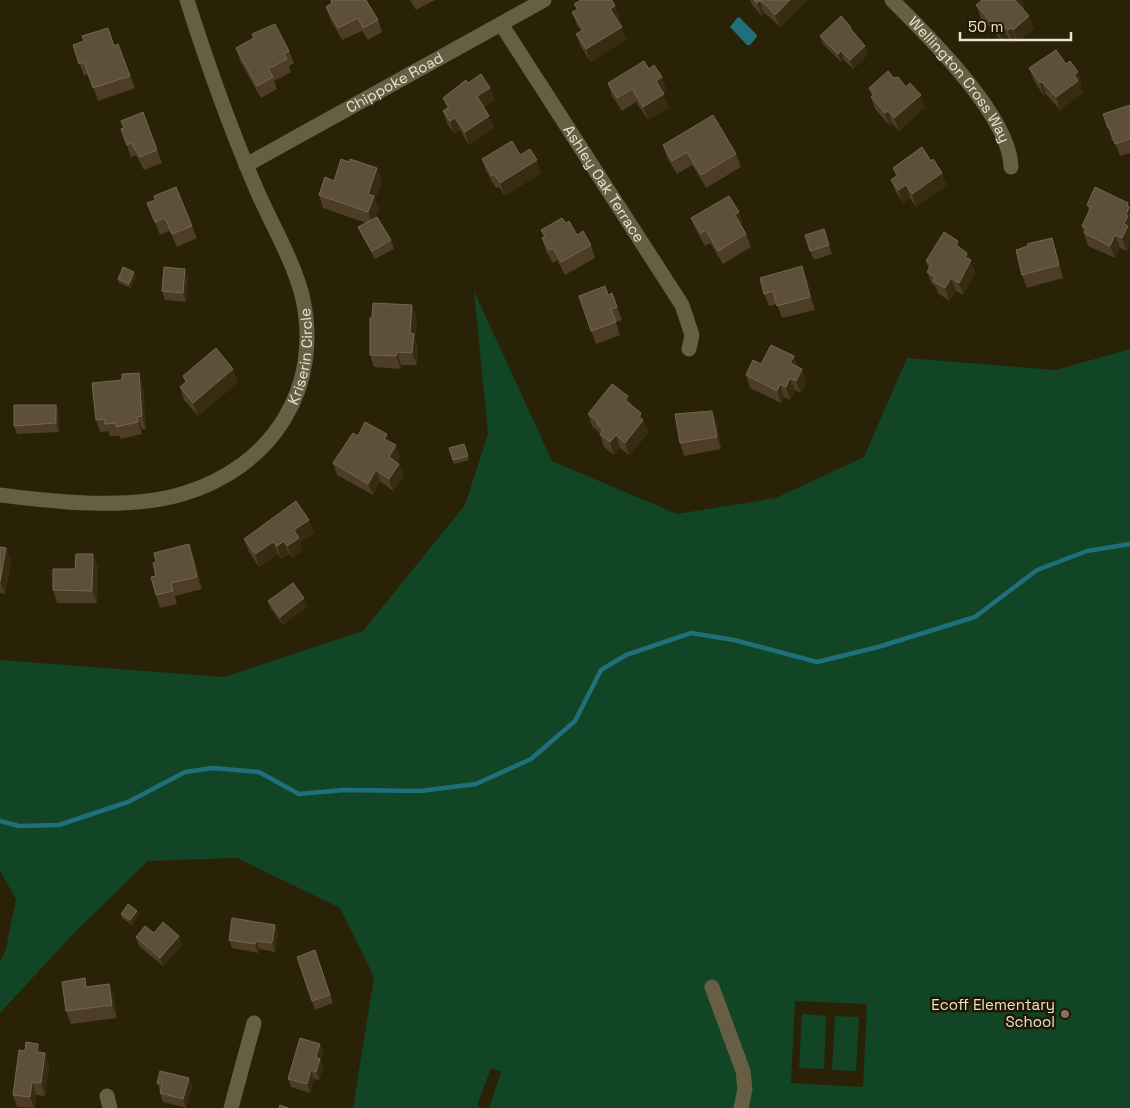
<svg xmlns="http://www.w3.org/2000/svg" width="1130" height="1108" font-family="'Space Grotesk',sans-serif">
	<rect width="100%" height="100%" fill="#292207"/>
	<path fill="#114525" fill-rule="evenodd" d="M474,291L552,461L677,514L776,498L864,457L907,358L1056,370L1130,349V1108H489L501,1072L491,1068L477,1106L483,1108H353L374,977L340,908L237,858L148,861L74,933L0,1013V961L6,949L16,899L0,871V660L224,677L363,631L465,505L488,434ZM795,1001L867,1004L863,1087L791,1083Z
		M802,1014L826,1016L824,1069L799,1068Z
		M835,1016L859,1017L856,1071L832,1070Z"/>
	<path fill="#216f7c" d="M739,17L756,34L757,37L750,45H747L730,27L737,18Z"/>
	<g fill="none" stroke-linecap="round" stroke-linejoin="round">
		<path stroke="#216f7c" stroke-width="4.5" d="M0,821L19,826L59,825L128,802L185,772L213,768L259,772L299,794L344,790L420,791L476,784L531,759L575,721L601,670L626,655L691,633L734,640L817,662L878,647L975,617L1037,570L1087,551L1130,544"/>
		<g stroke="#675f43" stroke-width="15">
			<path id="s1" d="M892,0C928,36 1010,116 1011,167"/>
			<path id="s2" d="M501,24L682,305L692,335L689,349"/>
			<path id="s3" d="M246,165L544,0"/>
			<path id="s4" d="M0,495C54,502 130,510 182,494C272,468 324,387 302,295C292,257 270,222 255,186C229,125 207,63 187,0"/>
			<path d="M712,987L743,1071L745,1089L741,1108"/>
			<path d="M107,1096L110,1108"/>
			<path d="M231,1108L254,1023"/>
		</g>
	</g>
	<path fill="#4d3d27" d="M330,0H366L378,20L382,32L368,40L362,31L342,40L330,19L326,7L331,3Z
		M410,0H435L416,10Z
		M750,0H808L780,27L771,18L764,13L762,16L753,6Z
		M574,4L620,18L617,20L626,39L591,62L581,47L576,34L581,31L577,25L572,12L577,10Z
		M976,5L1025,7L1023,9L1034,28L1018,42L1016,40L1013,43L1007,36L1002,41L981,18Z
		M853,33L865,46L868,54L853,69L844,60L841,62L823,44L820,36Z
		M252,34L289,51L294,63L289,66L291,72L274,81L277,89L261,98L240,61L236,48L253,38Z
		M118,44L135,88L98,101L89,74L84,76L73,45L114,46Z
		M1066,64L1082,84L1080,86L1083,93L1060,110L1046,94L1044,96L1034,81L1029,68Z
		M649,69L662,77L666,90L663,92L669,107L648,120L636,102L622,111L612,96L608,83Z
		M894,78L925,107L899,131L892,123L890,126L875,109L871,97L872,96L869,88Z
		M468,83L490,88L495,100L484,107L489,116L494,128L469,145L460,130L454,134L447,123L443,111L447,108L443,98Z
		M1130,105V153L1120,156L1114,140L1112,141L1108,128Z
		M143,112L162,163L144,170L136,155L131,157L121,129L124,128Z
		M663,145L736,154L741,167L706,188L692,165L677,174L667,158Z
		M520,155L541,173L505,196L499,187L496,188L486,171L482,159Z
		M349,162L377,168L382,181L375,199L379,209L376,217L391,240L394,249L375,259L362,236L358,227L366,223L323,208L319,195L334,181Z
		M893,168L947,185L916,207L910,198L903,203L896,192L891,180L896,176Z
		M155,200L192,226L197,238L177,247L170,231L160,235L147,203Z
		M1128,203L1127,251L1120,248L1115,258L1088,246L1082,226L1089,211L1087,205Z
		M739,212L743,225L741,226L746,234L751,247L723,264L710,243L705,246L696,230L691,218Z
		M566,223L577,235L591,245L595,258L565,275L557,260L553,263L546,251L542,238L544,237L541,230Z
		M824,229L832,254L814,260L810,251Z
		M1052,238L1056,251L1063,278L1027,288L1022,275L1028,246Z
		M962,249L967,253L975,273L963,295L956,291L949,301L938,293L935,286L932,284L927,272L929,270L926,261Z
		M136,276L131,288L119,283L118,279Z
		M188,277L186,302L165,300L162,291Z
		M807,279L815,310L782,318L777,304L769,306L764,294Z
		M612,293L622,320L616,322L620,335L596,344L579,296L608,295Z
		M417,318L415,338L418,346L417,365H401V369L374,367L370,355Z
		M794,356L798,367L802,369L806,382L801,393L795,390L790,400L784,397L781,403L750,388L746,375L761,364Z
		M183,376L238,382L198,416L184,400L180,387L185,383Z
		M143,386L146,429H142V434L121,439L119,436H110L108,431L100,432L96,420Z
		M628,396L631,404L646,426L648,433L629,455L620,448L614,455L604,447L599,432L592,426L588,414Z
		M56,405L59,414V432L17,434L14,426Z
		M717,423L721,449L684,456L680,443Z
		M358,436L390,442L400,457L397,462L399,464L404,476L393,491L380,481L373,495L337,475L333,463Z
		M464,444L469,460L454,464L453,460Z
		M309,520L314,533L300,542L303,550L292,558L289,554L281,559L278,554L259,567L249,552L244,539Z
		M0,547L6,548L11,561L5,594L0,593Z
		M93,554L98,567L97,603H57L53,590Z
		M194,557L202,589L175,596L177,604L160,608L156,595V576Z
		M304,598L307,607L283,625L271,609L268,601Z
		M137,911L139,915L132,925L122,918L121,914Z
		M275,925L278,933L275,952L259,949L258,953L232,948L229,940Z
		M154,933L179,936L182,945L163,966L139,946L136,937Z
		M315,950L333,1003L315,1010L312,1001Z
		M109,984L114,996L117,1018L71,1024L66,1011L88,987Z
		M320,1044L323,1052L321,1060L323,1067L319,1080L314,1079L310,1093L291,1087L288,1079Z
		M42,1053H45L49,1066L45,1096L36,1095L35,1108L17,1107L13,1095Z
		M189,1078L192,1087L186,1108L163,1102L160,1093V1091L157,1083Z"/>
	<path fill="#372b12" d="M790,0H808L780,27L775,15Z
		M1015,0H1022L1025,7L1019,12Z
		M760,1L764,13L762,16L757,3Z
		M615,6L620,18L615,21L610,9Z
		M1029,16L1034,28L1018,42L1013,30Z
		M1002,24L1007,36L1002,41L997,29Z
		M622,27L626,39L591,62L586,49Z
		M1011,28L1016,40L1013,43L1008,30Z
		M865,46L868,54L853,69L850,60Z
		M841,51L844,60L841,62L838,54Z
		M1078,72L1082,84L1080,86L1083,93L1060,110L1056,97L1074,75Z
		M662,77L666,90L660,93L656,81Z
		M1042,82L1046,94L1044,96L1040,83Z
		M490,88L495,100L481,109L477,96Z
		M664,94L669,107L648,120L643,107Z
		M921,95L925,107L899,131L894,118Z
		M888,111L892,123L890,126L885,113Z
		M489,116L494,128L469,145L465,132Z
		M455,118L460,130L454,134L450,121Z
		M537,160L541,173L505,196L500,183Z
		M377,168L382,181L375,199L379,209L373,225L368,212V194Z
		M942,173L947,185L916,207L912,194Z
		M906,185L910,198L903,203L898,190Z
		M1128,203L1130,207V244L1127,251L1122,238L1127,206Z
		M739,212L743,225L739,227L735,215Z
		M1115,235L1120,248L1115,258L1110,246Z
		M1052,238L1056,251L1063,278L1059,265Z
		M958,241L963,253L956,245Z
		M967,253L975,273L963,295L959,283L965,257Z
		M802,266L807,279L815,310L810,297Z
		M185,269L188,277L186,302L183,293Z
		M134,272L136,276L131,288L129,284Z
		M951,278L956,291L949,301L945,288Z
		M412,305L417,318L415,338L418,346L417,365L412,353L410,333Z
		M397,352L401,365V369L396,356Z
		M794,356L798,369L790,363Z
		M233,369L238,382L198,416L193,403Z
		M802,369L806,382L801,393L796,381Z
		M139,373L143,386L146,429L142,416Z
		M790,378L795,390L790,400L786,387Z
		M780,384L784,397L781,403L777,391Z
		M628,396L632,409L625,400Z
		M56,405L59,414V432L56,423Z
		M712,411L717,423L721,449L717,437Z
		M641,413L648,433L629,455L625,443L639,417Z
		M137,417L142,429V434L138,422Z
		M387,434L391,446L384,439Z
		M616,435L620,448L614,455L610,442Z
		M396,445L400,457L393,468L389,457Z
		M399,464L404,476L393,491L389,479Z
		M376,470L380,481L373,495L368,484Z
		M309,520L314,533L300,542L303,550L292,558L287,546L294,530Z
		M284,541L289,554L281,559L277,546Z
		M273,542L278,554L259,567L255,554Z
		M189,544L194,557L202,589L197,577Z
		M6,548L11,561L5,594L0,582Z
		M93,554L98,567L97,603L92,591Z
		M304,598L307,607L283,625L280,617Z
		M137,911L139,915L132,925L130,920Z
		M275,925L278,933L275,952L272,943Z
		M179,936L182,945L163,966L160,958Z
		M256,941L259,949L258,953L255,944Z
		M109,984L114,996L117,1018L112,1005Z
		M38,1044L43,1056L37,1052Z
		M320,1044L323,1052L321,1060L323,1067L319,1080L316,1072V1057Z
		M45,1053L49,1066L45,1096L41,1083Z
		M311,1070L314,1079L310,1093L307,1084Z
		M189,1078L192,1087L186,1108L183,1099Z
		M32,1082L36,1095L35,1108H34L30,1097Z"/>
	<path fill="#5d4f3a" stroke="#736652" d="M331,0H366L378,20L363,28L358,18L338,28L326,7L332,3Z
		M581,0H612L615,6L610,9L622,27L586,49L576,34L583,30L572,12L578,9L574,4Z
		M754,0H790L775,15L766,5L760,1L757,3Z
		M982,0H1015L1029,16L1013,30L1011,28L1008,30L1002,24L997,29L976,5Z
		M841,16L851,27L850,28L865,46L850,60L841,51L838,54L820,36Z
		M275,24L289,51L284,54L287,59L268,69L273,77L257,86L236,48L254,38L252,34Z
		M108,28L114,46L118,44L130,76L93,88L84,62L79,64L73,45L84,41L82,36Z
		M1056,50L1066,64L1070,61L1078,72L1074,75L1078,81L1056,97L1042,82L1040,83L1029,68Z
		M644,61L649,69L654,65L662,77L656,81L664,94L643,107L632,89L617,98L608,83Z
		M888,71L894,78L898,77L906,87L910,83L921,95L894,118L888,111L885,113L871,97L874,94L869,88Z
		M481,74L490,88L477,96L489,116L465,132L455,118L450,121L443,111L449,107L443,98L466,80L468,83Z
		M1130,105V139L1115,144L1110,128H1108L1103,114Z
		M143,112L157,150L140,157L131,143L127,145L121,129L124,128L121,121Z
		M713,115L736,154L701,175L687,152L672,161L663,145Z
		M512,141L520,155L530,149L537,160L500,183L494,174L492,176L482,159Z
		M922,147L931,161L933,159L942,173L912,194L906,185L898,190L891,180L898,175L893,168Z
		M341,159L349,162L350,159L377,168L368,194L374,196L368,212L319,195L325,177L334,181Z
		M176,187L192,226L172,234L165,218L155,222L147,203L155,200L154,196Z
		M1095,187L1128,203L1127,206L1129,207L1126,215L1128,216L1124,224L1128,226L1122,238L1115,235L1110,246L1084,233L1086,228L1082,226L1091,207L1087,205Z
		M729,196L739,212L735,215L746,234L718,251L706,230L701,233L691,218Z
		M377,217L391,240L372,251L358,227Z
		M562,218L566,223L569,221L577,235L583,231L591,245L561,262L553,248L549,250L542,238L545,236L541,230Z
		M824,229L829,245L810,251L805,235Z
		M944,232L958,241L956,245L967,253L965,257L971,260L959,283L951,278L945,288L933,281L935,277L927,272L931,265L926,261Z
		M1052,238L1059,265L1022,275L1016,250L1028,246L1027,244Z
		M802,266L810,297L777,306L773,291L764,294L760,278Z
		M123,267L134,272L129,284L118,279Z
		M164,267L185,269L183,293L162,291Z
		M605,286L608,295L612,293L617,307L611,309L616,322L591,331L579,296Z
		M373,303L412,305L410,333L414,334L412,353L397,352L396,356L370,355V318H372Z
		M771,345L794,356L790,363L802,369L796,381L790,378L786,387L780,384L777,391L746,375L753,360L761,364Z
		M216,348L233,369L193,403L180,387L187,381L183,376Z
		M139,373L142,416L137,417L138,422L116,427V423L105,424V419L96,420L92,383L122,380V374Z
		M612,384L628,396L625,400L641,413L639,417L643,420L625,443L616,435L610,442L600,434L603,430L597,424L598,422L588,414Z
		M14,405H56V423L14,426Z
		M712,411L717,437L680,443L675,414Z
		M365,422L387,434L384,439L396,445L389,457L399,464L389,479L376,470L368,484L333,463L353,433L358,436Z
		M464,444L468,456L453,460L449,448Z
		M296,501L309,520L294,530L299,538L287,546L284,541L277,546L273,542L255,554L244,539Z
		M189,544L197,577L171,583L173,591L156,595L151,577L156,576L153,563L156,562L154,553Z
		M0,547L6,548L0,582Z
		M76,554H93L92,591L53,590V569H75Z
		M293,583L304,598L280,617L268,601Z
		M128,904L137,911L130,920L121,914Z
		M232,918L275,925L272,943L256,941L255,944L229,940Z
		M163,922L179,936L160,958L136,937L145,926L154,933Z
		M315,950L330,995L312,1001L297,957Z
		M85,978L86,987L109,984L112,1005L66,1011L62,982Z
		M300,1038L320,1044L316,1057L320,1059L316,1072L311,1070L307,1084L288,1079Z
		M26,1042L38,1044L37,1052L45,1053L41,1083L32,1082L30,1097L13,1095L19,1050L25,1051Z
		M160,1071L189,1078L183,1099L160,1093L162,1084L157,1083Z
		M280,1105L288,1108H279Z"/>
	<circle fill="#8d6e63" stroke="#201801" stroke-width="2" cx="1065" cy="1014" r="5"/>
	<g text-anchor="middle" stroke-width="5" stroke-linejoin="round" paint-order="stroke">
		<g font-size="15" fill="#e8e3d4" stroke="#201801">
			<text dy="5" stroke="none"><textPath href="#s1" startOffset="105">Wellington Cross Way</textPath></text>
			<text dy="5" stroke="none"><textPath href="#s3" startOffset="170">Chippoke Road</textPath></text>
			<text dy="5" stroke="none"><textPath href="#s2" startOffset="190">Ashley Oak Terrace</textPath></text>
			<text dy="5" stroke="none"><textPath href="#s4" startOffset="379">Kriserin Circle</textPath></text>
		</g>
		<g font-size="15" fill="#e8e3d4" stroke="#201801" text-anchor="end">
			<text x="1055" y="1010">Ecoff Elementary<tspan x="1055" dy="17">School</tspan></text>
		</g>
	</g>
	<path d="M960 32v8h111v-8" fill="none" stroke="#e8e3d4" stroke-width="2.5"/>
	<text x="968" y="32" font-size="15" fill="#e8e3d4" stroke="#201801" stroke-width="4" paint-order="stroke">50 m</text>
</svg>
